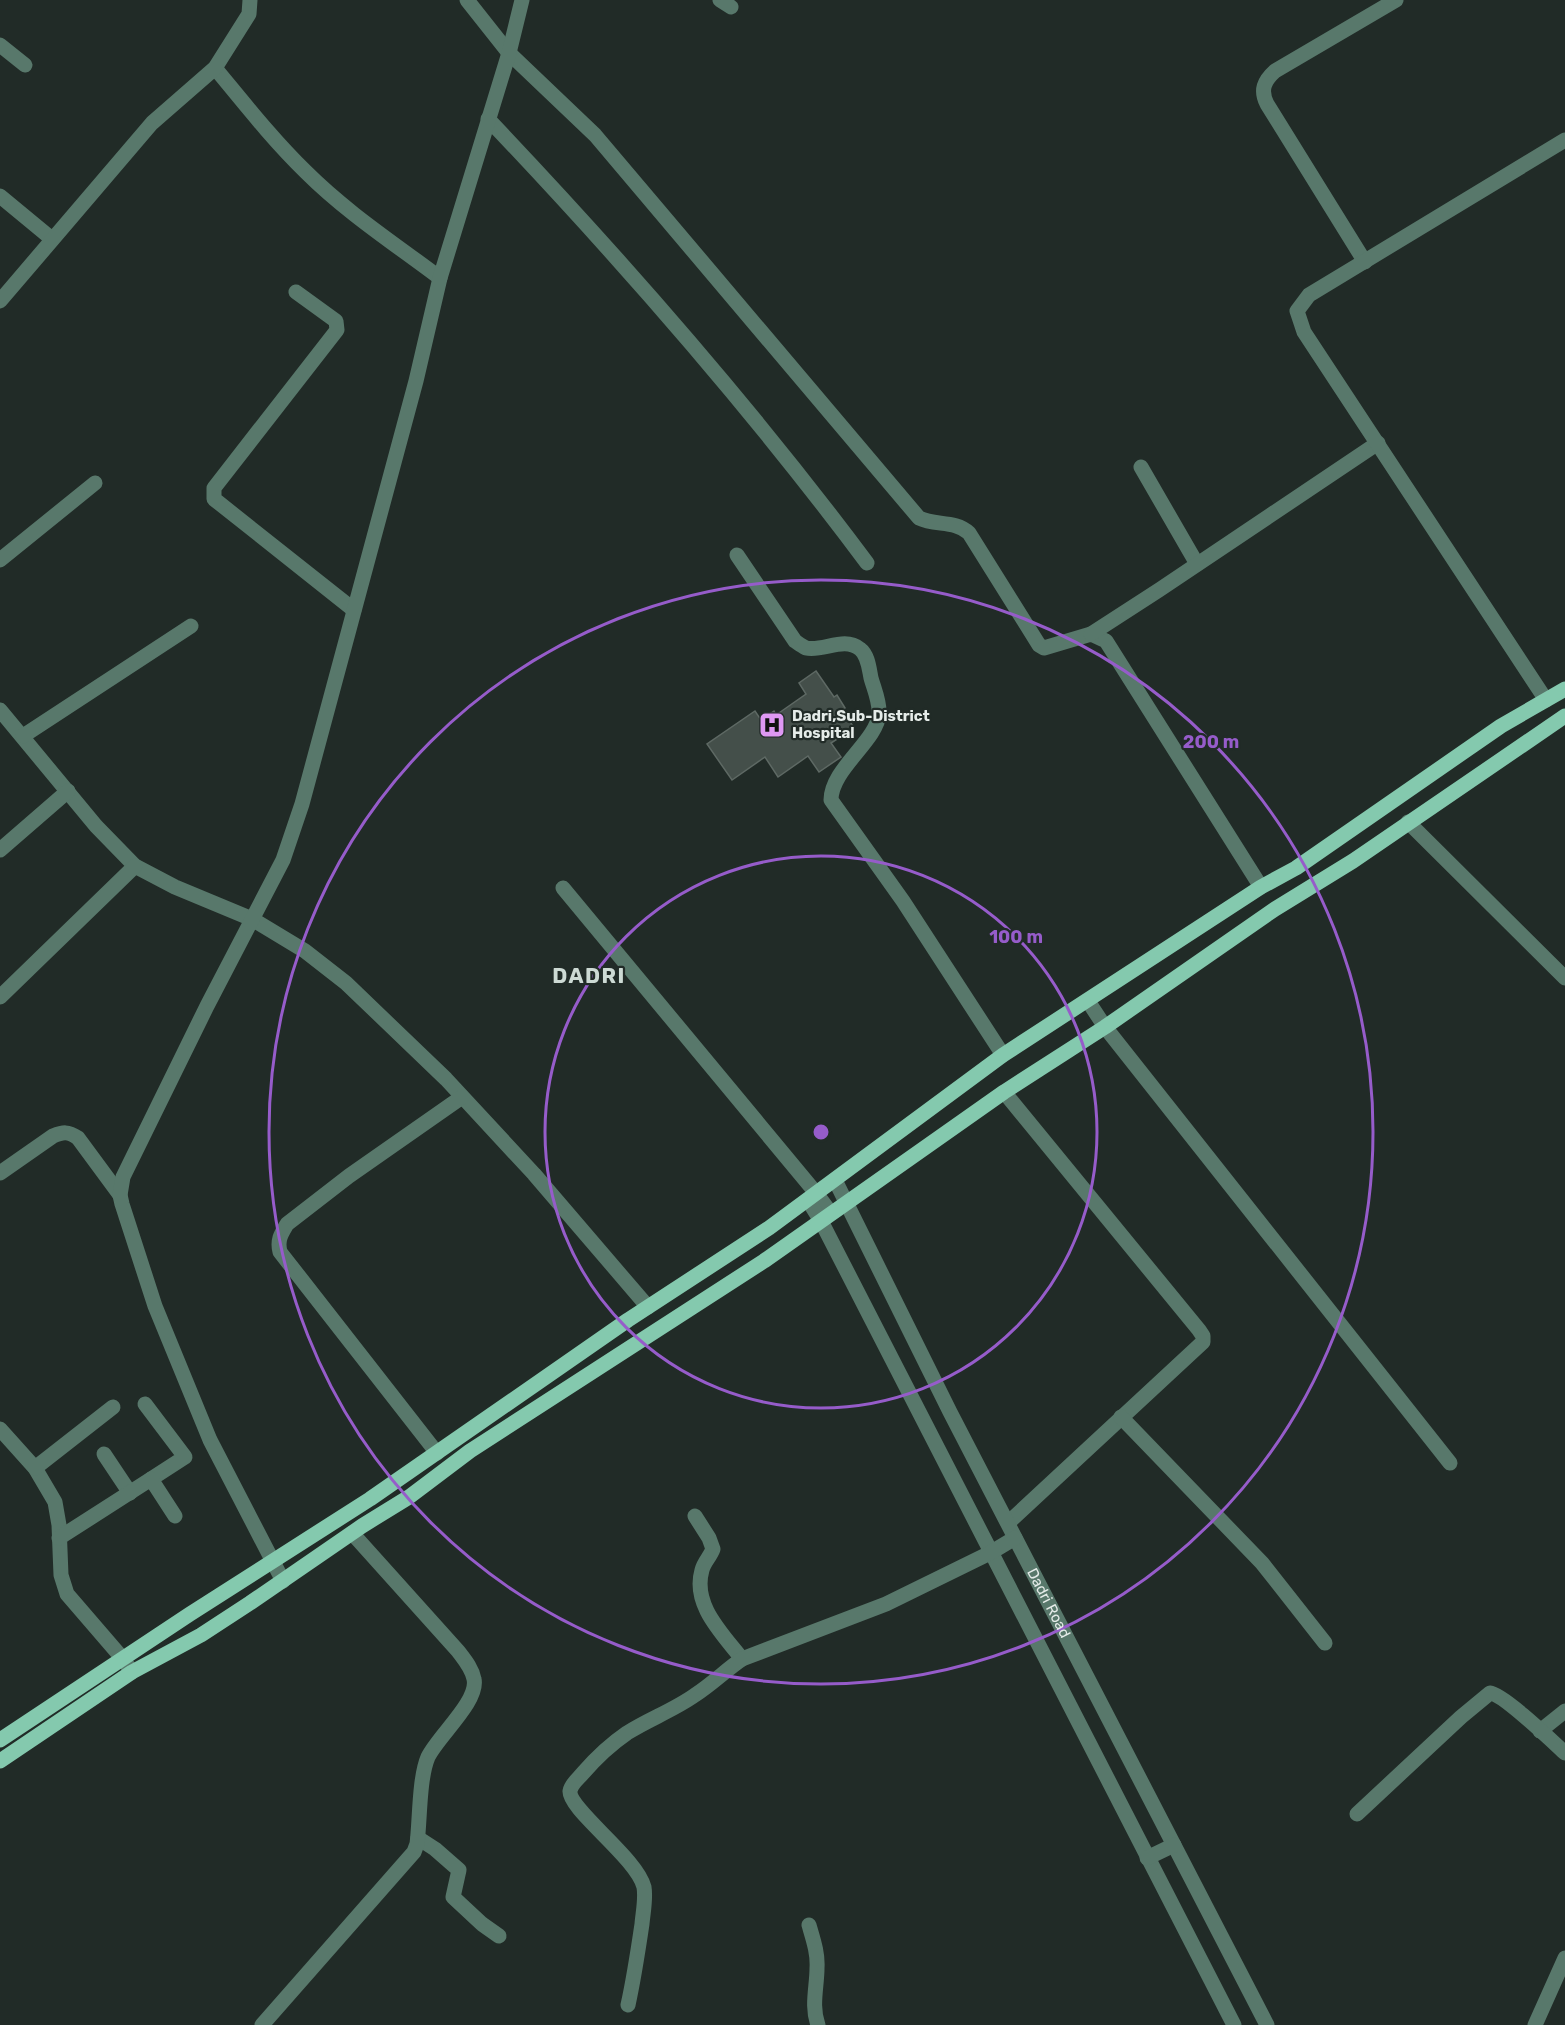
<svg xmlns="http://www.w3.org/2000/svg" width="1565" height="2025" font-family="Rubik,sans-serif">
	<rect width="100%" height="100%" fill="#212b27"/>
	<path fill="#444f4a" stroke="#5e6964" stroke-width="1.5" d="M816,671L834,697L837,695L845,708L843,710L854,728L831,743L841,757L819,772L808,756L778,777L765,757L732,780L707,744L755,711L761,720L774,711L776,715L806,694L799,683Z"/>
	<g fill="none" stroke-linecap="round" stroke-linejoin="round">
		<g stroke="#58786b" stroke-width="15">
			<path d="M467,0L509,53L595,135L919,518C935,526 955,520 969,533L1039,645L1044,648L1091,634L1106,641L1261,887"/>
			<path d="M720,0L731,7"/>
			<path d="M0,45L25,65"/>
			<path d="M215,68C244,103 273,140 306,172C346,212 395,244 440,278"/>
			<path d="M488,119C622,260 750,406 867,563"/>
			<path d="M0,196L52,239"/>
			<path d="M1365,262L1267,104C1260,90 1264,81 1275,71L1396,0"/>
			<path d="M296,292L336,321L337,330L214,488V499L354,610"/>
			<path d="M0,301L152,123L215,68L249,14L250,0"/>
			<path d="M1141,467L1197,564"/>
			<path d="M737,555L795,641C798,643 802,646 806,648C823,652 844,636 860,649C868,655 869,668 871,678C874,689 880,702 879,714C877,741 831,769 831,800L903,901L1003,1055"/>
			<path d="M0,560L95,483"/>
			<path d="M1091,634L1159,590L1378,443"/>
			<path d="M1546,700L1304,332L1297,311L1309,295L1565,140"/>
			<path d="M0,710L96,826L135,866L175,887L252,919L305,951L346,983L446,1079L534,1174L648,1307"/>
			<path d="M23,736L191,626"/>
			<path d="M1408,822L1565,978"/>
			<path d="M0,850L68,791"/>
			<path d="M563,888L816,1193L830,1212"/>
			<path d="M0,997L135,866"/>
			<path d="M1088,1001L1105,1027L1450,1463"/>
			<path d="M1004,1092L1199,1330L1203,1336V1342L1008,1523"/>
			<path d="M0,1173L53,1136C63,1132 68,1131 78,1138L120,1195"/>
			<path id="s1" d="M835,1180L950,1412L1267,2025"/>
			<path d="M808,1200L821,1221L1234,2025"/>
			<path d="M145,1404L185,1457L151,1479"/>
			<path d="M1121,1417L1262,1563L1325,1643"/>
			<path d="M0,1429L35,1468L55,1502L59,1525L61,1575L67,1594L123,1659L132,1672"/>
			<path d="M437,1453L280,1252C277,1240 281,1234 287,1224L349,1176L462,1097"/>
			<path d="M104,1454L130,1493"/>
			<path d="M35,1468L113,1407"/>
			<path d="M695,1516L709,1538L713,1549C710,1557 704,1562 702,1570C692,1605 722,1633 742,1659"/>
			<path d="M59,1538L151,1479L175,1516"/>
			<path d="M283,1581L210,1440L155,1306L122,1204L120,1195L123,1177L207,1006L283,860L302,804L416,381L440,278L509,53L522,0"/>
			<path d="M1540,1731L1565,1711"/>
			<path d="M1357,1814L1461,1717L1490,1693C1503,1694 1553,1742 1565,1753"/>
			<path d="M418,1838L435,1849L459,1870L453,1897L482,1924L499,1936"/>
			<path d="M1147,1858L1174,1845"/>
			<path d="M809,1925C813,1939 818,1953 817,1968C817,1987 811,2006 818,2025"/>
			<path d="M628,2005C634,1978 638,1951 642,1924C643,1912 646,1899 644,1887C637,1858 568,1809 570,1791C571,1784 579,1778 583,1773C596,1758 611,1744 627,1733C649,1719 674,1710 695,1695C712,1684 726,1670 742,1659L886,1604L990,1553L1015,1538"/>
			<path d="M262,2025L414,1852L417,1844C420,1820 419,1778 428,1757C438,1736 479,1701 474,1679C472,1668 464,1659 458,1651L352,1533"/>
			<path d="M1535,2025L1565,1958"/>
		</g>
		<path stroke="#84c9ae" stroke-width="15" d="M0,1740L190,1614L370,1499L628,1320L769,1228L1003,1055L1261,887L1296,868L1501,726L1565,689
			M0,1761L132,1672L201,1635L250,1603L362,1526L409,1497L470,1451L764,1261L1004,1092L1105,1027L1275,909L1353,861L1565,716"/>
	</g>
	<g fill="none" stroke="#965cca" stroke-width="3">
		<circle cx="821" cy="1132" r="276"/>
		<circle cx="821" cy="1132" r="552"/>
	</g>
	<defs>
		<g id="hospital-square" transform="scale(1.35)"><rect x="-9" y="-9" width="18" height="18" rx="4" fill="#de98f3" stroke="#212b27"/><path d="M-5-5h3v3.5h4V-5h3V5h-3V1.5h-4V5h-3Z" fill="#111"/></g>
	</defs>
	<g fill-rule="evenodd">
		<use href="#hospital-square" x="772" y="725"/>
	</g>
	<g text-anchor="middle" stroke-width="4.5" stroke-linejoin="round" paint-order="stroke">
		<g font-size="15" font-weight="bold" fill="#e5ece9" stroke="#212b27" text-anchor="start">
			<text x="792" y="721">Dadri,Sub-District<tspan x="792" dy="17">Hospital</tspan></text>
		</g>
		<g font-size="15" fill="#e5ece9" stroke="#212b27">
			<text dy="5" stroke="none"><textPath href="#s1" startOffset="474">Dadri Road</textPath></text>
		</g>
		<g font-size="21" font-weight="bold" letter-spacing="1.5" fill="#cddad4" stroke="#212b27">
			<text x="589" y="983">DADRI</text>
		</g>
	</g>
	<circle cx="821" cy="1132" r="9" fill="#965cca" stroke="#212b27" stroke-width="3"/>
	<g font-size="18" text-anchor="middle" font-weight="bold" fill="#965cca" stroke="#212b27" stroke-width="4.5" stroke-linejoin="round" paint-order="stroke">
		<text x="1211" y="748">200 m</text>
		<text x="1016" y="943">100 m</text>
	</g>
</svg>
